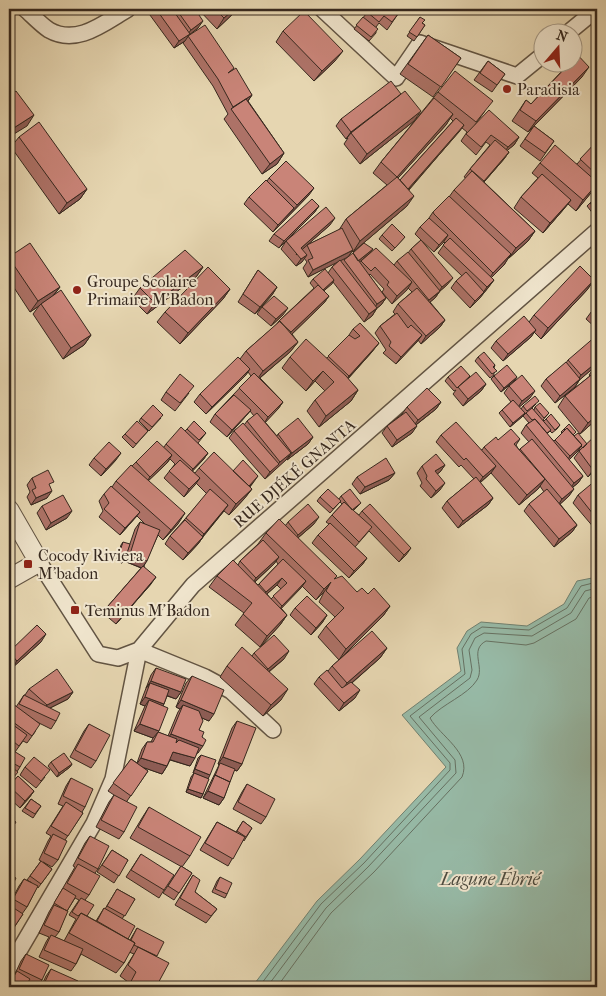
<svg xmlns="http://www.w3.org/2000/svg" width="606" height="996" font-family="'IM FELL French Canon',serif">
	<rect width="100%" height="100%" fill="#e6d6b1"/>
	<filter id="stains"><feTurbulence type="fractalNoise" baseFrequency=".004" numOctaves="4"/><feColorMatrix values="0 0 0 0 .2 0 0 0 0 .09 0 0 0 0 .02 0 0 0 .5 -.17"/></filter>
	<radialGradient id="worn" r=".72"><stop offset=".6" stop-color="#630" stop-opacity="0"/><stop offset="1" stop-color="#630" stop-opacity=".3"/></radialGradient>
	<path fill="#97baa7" stroke="#708070" d="M597,577V987H252L317,901L360,859L446,767L402,715L461,671L457,648L467,631L481,622L527,626L564,604L577,581Z"/>
	<g fill="none" stroke-linecap="round" stroke-linejoin="round">
		<path stroke="#667162" stroke-width="1" d="M259,987L321,904L364,863L450,770V763L410,716L465,674L462,649L471,634L482,627L529,630L567,608L581,586L597,582
			M267,987L326,908L368,867L456,773L455,760L419,717L470,678L472,670L469,650L475,638L484,633L532,636L571,613L585,591L597,588
			M277,987L331,913L374,872L462,777C472,753 440,736 430,718C442,704 468,695 477,680C485,667 469,650 486,641L526,645L534,643L576,619L589,598L597,596"/>
		<g stroke="#625443" stroke-width="18">
			<path id="minor" d="M25,9C32,15 40,24 49,30C77,46 104,23 128,9
				M322,9L396,78L420,43L517,76L544,54
				M569,32L597,9
				M39,562L98,654L118,658L139,650L193,585L597,231
				M139,650L205,677L231,691L273,730
				M9,968L94,823L113,779L139,650"/>
		</g>
		<g stroke="#625443" stroke-width="21">
			<path id="tertiary" d="M9,510L39,562L9,579"/>
		</g>
		<use href="#minor" stroke="#efe4cc" stroke-width="15"/>
		<use href="#tertiary" stroke="#efe4cc" stroke-width="19"/>
	</g>
	<path fill="#ad7267" stroke="#36281e" fill-rule="evenodd" d="M149,9H195L198,28L189,35L232,70L252,95L248,101L284,153L277,164L262,174L224,119L228,114L213,86L183,43L185,41L174,48L147,11Z
		M198,9H238L217,29Z
		M370,9L398,14L387,30L379,23L376,27V33L369,41L354,29Z
		M420,17L422,23L425,25L414,41L407,36Z
		M283,31L335,61L314,81L276,42Z
		M428,35L461,58L433,97L400,74Z
		M488,61L505,74L492,92L474,80Z
		M560,62H574L582,77L528,132L512,121L526,100L531,104L561,72L556,68Z
		M438,92L485,111L475,125L519,137L514,145L507,150L509,152L504,159L484,182L535,231L528,241L509,258H508L504,265L491,278L494,280L488,288L479,299L470,308L451,288L456,281L462,276L438,253L445,243L444,242L434,252L422,241L447,285L440,291L435,298L430,302L445,320L440,327L421,344L418,340L396,364L383,353L386,350L375,333L380,326L395,314L393,312L398,304L412,292L408,288L392,304L382,292L384,289L370,274L369,275L386,298L381,305L377,308L372,316L364,322L333,282L324,291L329,296L324,303L292,334L298,342L290,352L260,378L283,402L278,409L265,422L277,436L278,434L313,437L308,444L287,460L286,459L265,479L229,438L234,431L245,424L247,421L254,416L250,411L245,417L227,437L210,422L215,414L251,376L248,372L245,376L206,414L194,402L200,394L240,359L246,351L276,325L279,321L314,288L310,283L313,279L328,273L332,267L339,261L308,277L303,268L307,262L304,258L302,262L296,266L281,249L286,241L330,225L307,245L339,230L346,219L387,185L373,173L381,162L430,102ZM450,118L453,121L400,180L398,178L446,125ZM462,128L467,132L461,141L476,155L486,142L490,145L470,169L464,177L466,178L454,190L449,197L433,212L429,218L420,227L415,234L421,240L411,249L408,253L397,261L394,265L370,253L373,249L348,257L352,251L353,252L407,206L409,190Z
		M401,94L414,121L360,164L344,144L348,138L346,139L336,126L341,119Z
		M534,126L554,141L540,161L520,146Z
		M19,137L87,189L80,199L59,214L11,147Z
		M597,141V193L594,189L576,211L568,204L563,210L543,233L514,208L521,197L538,178L532,173L540,163L577,164Z
		M269,178L309,195L273,232L244,204L249,197L267,181Z
		M597,196V212L594,215L587,206Z
		M319,206L314,213L279,248L269,241L274,234Z
		M382,235L405,237L392,251L379,239Z
		M9,257L60,287L54,295L91,335L84,345L63,359L33,314L39,306L30,312L9,280Z
		M203,267L196,277L147,314L132,299L140,288Z
		M258,270L277,287L272,295L255,314L238,302Z
		M594,280L587,290L541,339L534,332L531,337L503,361L491,348L496,341L529,322L534,315Z
		M230,289L223,299L180,344L157,322L165,312Z
		M597,304V329L586,319Z
		M262,307L283,315L271,326L257,314Z
		M353,329L379,343L371,353L348,379L358,390L351,401L319,427L307,411L315,400L325,391L315,381L306,391L282,368L290,357L327,358L349,335Z
		M478,357L495,365L494,368V375L490,378L475,361Z
		M568,360L597,365L580,379L575,387L555,403L541,386L546,379L566,363Z
		M597,365V419L580,434L558,407L565,396L590,376L589,375L594,368Z
		M470,376L468,379L486,384L481,391L463,406L453,394L456,390L454,391L445,381L448,377Z
		M494,376L517,377L514,381L501,392L491,379Z
		M509,386L530,398L519,407L521,409L523,406L536,404L532,408L534,410L535,407L549,413L543,420L544,421L546,419L560,425L557,429L552,433L550,431L547,434L554,441L562,433L561,432L564,429L587,444L597,434V468L588,477L574,458L580,450H579L569,460L583,476L578,483L573,487L569,496L560,504L577,525L572,532L554,547L524,511L529,504L544,492L540,486L538,489L519,505L491,473L480,483L493,498L488,505L458,528L442,508L447,501L474,479L461,465L459,467L436,442L441,435L482,450L484,447L498,440L520,439L516,445L519,450L529,442L521,433L526,425L529,423L523,416L526,413L510,427L499,413L502,410L511,402L504,393Z
		M166,392L189,393L175,411L161,400Z
		M441,402L436,409L416,425L412,433L392,447L382,433L387,426L402,414L407,407Z
		M141,418H161L149,431L139,421Z
		M187,429L206,433L198,443L208,453L203,460L192,471L195,473L199,468L233,471L253,483L250,487L252,489L244,499L229,515L224,511L203,537L198,544L183,560L165,544L170,536L207,494L196,483L184,497L164,478L175,464L170,459L167,463L148,481L178,524L163,540L158,535L144,566L151,584L116,624L103,613L108,606L141,568L124,561L135,529L140,522L145,524L137,516L120,535L99,517L103,511L99,501L104,494L112,487L116,481L132,466L136,462L164,447L166,444L185,431Z
		M148,431L133,448L122,437L125,434Z
		M94,458L116,460L101,476L89,465Z
		M445,465L440,472L437,474L440,490L431,498L420,486L422,483L417,473L422,466Z
		M395,473L389,480L360,494L352,484L357,477Z
		M32,478L50,487L47,498L31,505L27,497L30,492L27,485Z
		M597,482V527L595,529L573,503L578,495Z
		M341,496L361,503L353,511L359,515L362,511L406,555L399,562L369,531L355,547L367,558L362,565L349,578L312,543L318,535L329,524L326,522L332,515L342,504L340,502L330,513L317,501L320,497L339,499Z
		M42,506L67,518L46,530L37,513Z
		M288,522L314,524L298,538L336,579L357,592L368,594L390,606L383,616L340,659L387,648L380,658L352,683L355,698L339,711L314,684L319,677L328,671L332,666L339,660L318,637L326,626L335,617L319,602L324,592L316,600L302,586L281,608L287,615L280,625L260,647L235,625L244,613L209,587L217,576L238,565L240,561L258,544L266,533L286,525ZM276,561L278,564L258,585L255,582L274,564ZM277,585L281,589L271,599L267,594Z
		M123,542L122,563L116,561L121,545Z
		M295,608L327,615L322,623L311,635L290,615Z
		M41,642L12,668L9,665V652Z
		M254,653L284,659L269,672L281,700L263,716L220,677L227,666L252,656Z
		M156,668L181,692L176,699L167,696L163,706L158,732L168,736L178,712L180,709L176,707L186,683L192,676L209,721L202,718L199,730L202,737L198,753H197L190,766L170,760L167,766L162,774L142,767L148,771L127,801L124,832L119,839L96,827L109,802L114,795L108,791L131,759L137,763L142,749L147,742H151L153,738L134,731L145,706L140,704L151,675Z
		M29,689L73,692L68,699L50,708L56,721L51,729L37,722L35,732L27,743L23,741L15,752L20,767L9,784V701L16,707L24,695H25Z
		M237,721L242,764L237,771L234,770L224,798L219,805L203,798L219,765L218,764L232,728Z
		M89,724L96,761L91,768L70,757L84,731Z
		M201,755L208,778L203,794L201,798L186,792L191,777L194,773H193L198,758Z
		M51,762L72,764L70,767L57,777L48,766Z
		M25,767L45,777L36,788L20,775Z
		M18,776L34,791L29,798L20,808L9,798V787Z
		M71,778L85,807L82,812L83,813L65,840L58,860L52,867L43,862L52,869L38,888L37,887L27,907L22,914H23L9,935V905L19,886L24,879L32,883L27,880L41,861L39,860L48,841L51,836L46,833L63,806L58,804L66,786Z
		M247,784L266,817L261,824L233,809L242,792Z
		M31,799L41,806L33,818L22,811Z
		M149,807L190,856L182,867L130,838L142,818Z
		M243,821L252,828L244,841L243,840L228,866L200,850L217,822L236,832Z
		M90,836L98,869L95,873L89,895L85,900L87,916L96,921L104,908L105,909L117,889L135,899L122,919L128,939L130,940L137,928L156,957V987H126L128,982L120,976L134,954L129,952L124,963L116,973L81,954L76,964L71,971L39,957L46,942L49,937L39,933L49,912L52,907L75,867L73,866L85,843ZM75,898L79,900L69,915L76,919L64,941L55,937L59,932L67,911Z
		M112,850L128,860L114,883L97,872Z
		M141,854L164,890L159,898L126,877Z
		M181,866L192,873L174,900L163,893Z
		M193,875L195,892L217,909L206,923L175,905Z
		M220,877L227,894L225,898L212,892L217,881Z
		M26,954L42,980L37,987L28,983L9,987V984L14,976L21,961Z
		M51,969L75,987H41L46,976Z"/>
	<path fill="#8d5c54" stroke="#36281e" d="M234,9H238L217,29L224,18Z
		M203,21L198,28L189,35L185,41L174,48L179,41L187,35L191,30Z
		M343,51L335,61L314,81L322,71Z
		M589,67L582,77L528,132L536,121Z
		M401,94L351,133L346,139L351,132Z
		M252,95L247,102L231,109Z
		M421,111L414,121L360,164L367,154Z
		M453,114L446,125L390,187L397,177Z
		M34,115L27,126L9,137V131Z
		M464,125L459,132L402,197L407,189Z
		M519,137L514,145L503,154L508,147Z
		M509,152L504,159L478,189L484,181Z
		M284,153L277,164L262,174L270,164Z
		M597,184L591,193L576,211L583,200Z
		M314,188L309,195L273,232L278,225Z
		M87,189L80,199L59,214L67,203Z
		M414,196L407,206L353,252L360,241Z
		M571,200L563,210L543,233L550,223Z
		M319,206L314,213L279,248L284,241Z
		M335,218L330,225L296,255L301,248Z
		M535,231L528,241L509,258L516,248Z
		M448,235L443,243L434,252L439,245Z
		M373,249L370,253L355,266L357,262Z
		M353,250L348,257L308,277L313,270Z
		M511,254L504,265L486,283L493,273Z
		M307,255L302,262L296,266L301,259Z
		M203,267L196,277L147,314L155,303Z
		M453,278L447,285L440,291L435,298L424,307L429,300L437,294L442,287Z
		M334,280L332,284L320,294L322,291Z
		M494,280L479,299L470,308L475,301L482,294L487,287Z
		M594,280L587,290L541,339L548,328Z
		M412,282L407,290L392,304L397,296Z
		M60,287L52,297L41,304L39,306L30,312L38,301Z
		M277,287L272,295L255,314L260,307Z
		M230,289L223,299L180,344L188,333Z
		M329,296L324,303L286,340L291,332Z
		M386,298L381,305L372,312L377,304Z
		M288,308L283,315L271,326L276,319Z
		M377,308L372,316L364,322L369,314Z
		M445,320L440,327L421,344L426,336Z
		M536,330L531,337L503,361L508,354Z
		M91,335L84,345L63,359L71,348Z
		M422,335L417,342L396,364L401,357Z
		M298,342L290,352L256,381L263,371Z
		M379,343L371,353L341,386L349,376Z
		M597,362V365L576,383L581,375Z
		M250,369L245,376L206,414L212,407Z
		M323,371L315,381L306,391L313,381Z
		M517,377L514,381L501,392L504,388Z
		M580,379L575,387L555,403L560,396Z
		M486,384L481,391L463,406L468,399Z
		M358,390L351,401L319,427L326,416Z
		M535,391L530,398L517,409L522,401Z
		M283,402L278,409L263,425L268,417Z
		M441,402L436,409L413,427L418,420Z
		M251,410L245,417L227,437L232,430Z
		M525,413L522,417L510,427L513,423Z
		M597,415V419L580,434L588,423Z
		M417,426L412,433L392,447L397,440Z
		M313,437L308,444L287,460L292,453Z
		M582,445L577,452L565,464L570,456Z
		M121,453L116,460L101,476L106,469Z
		M208,453L203,460L188,476L193,469Z
		M291,453L286,460L265,479L270,472L280,462Z
		M172,455L167,463L145,484L150,477Z
		M445,465L440,472L430,479L435,471Z
		M496,466L491,473L478,484L483,477Z
		M597,466V468L588,477L593,470Z
		M395,473L389,480L360,494L365,487Z
		M258,476L253,483L241,495L246,488Z
		M583,476L578,483L569,490L574,483Z
		M200,478L195,485L184,497L189,489Z
		M545,479L538,489L519,505L527,495Z
		M445,483L440,490L431,498L436,491Z
		M252,489L244,499L229,515L236,504Z
		M574,489L569,496L557,507L562,499Z
		M52,491L47,498L31,505L36,498Z
		M493,498L488,505L458,528L463,521Z
		M361,503L358,506L349,514L352,510Z
		M228,505L223,512L199,541L204,534Z
		M72,511L67,518L46,530L51,523Z
		M140,512L134,519L120,535L125,528Z
		M185,513L178,524L163,540L171,530Z
		M319,517L314,524L293,542L298,535Z
		M577,525L572,532L554,547L559,539Z
		M203,537L198,544L183,560L188,553Z
		M411,548L406,555L399,562L404,555Z
		M130,554L147,561L142,568L124,561Z
		M118,557L125,559L122,563L116,561Z
		M279,557L274,564L251,585L256,578Z
		M367,558L362,565L349,578L354,571Z
		M156,577L151,584L116,624L122,617Z
		M282,578L277,585L261,599L266,592Z
		M306,581L301,588L277,613L282,606Z
		M331,582L324,592L316,600L324,589Z
		M390,606L383,616L339,660L346,649Z
		M287,615L280,625L260,647L267,636Z
		M327,615L322,623L311,635L316,628Z
		M46,634L41,642L12,668L17,661Z
		M387,648L380,658L340,693L347,683Z
		M289,651L284,659L263,676L268,669Z
		M151,681L181,692L176,699L148,688L150,683L146,688Z
		M288,689L281,700L263,716L271,705Z
		M360,690L355,698L339,711L344,703Z
		M73,692L68,699L42,712L47,705Z
		M145,697L164,704L159,711L149,700L145,706L140,704Z
		M181,700L214,714L209,721L181,709L183,705L180,709L176,707Z
		M140,724L159,731L153,738L134,731Z
		M171,734L203,746L198,753L166,741Z
		M173,752L195,758L190,766L168,759Z
		M223,757L242,764L237,771L218,764Z
		M141,758L167,766L162,774L136,765Z
		M72,764L70,767L57,777L59,773Z
		M195,769L210,775L208,779L193,773Z
		M188,789L203,794L201,798L186,792Z
		M34,791L29,798L20,808L25,801Z
		M208,791L224,798L219,805L203,798Z"/>
	<path fill="#c98478" stroke="#36281e" d="M156,9H172L190,34L179,41Z
		M176,9H195L203,21L191,30Z
		M215,9H234L224,18Z
		M370,9H392L398,14L392,22L384,16L379,22L367,12Z
		M304,11L343,51L322,71L283,31Z
		M363,17L378,29L371,37L356,25Z
		M420,17L425,20L422,23L425,25L417,37L409,32Z
		M205,25L234,68L228,73L236,68L252,95L233,107L218,79L188,36Z
		M428,35L461,58L441,87L408,64Z
		M574,51L589,67L536,121L520,110L526,100L531,104L570,63L569,62H574Z
		M488,61L505,74L497,85L480,73Z
		M455,71L493,101L476,122L438,92Z
		M391,81L401,94L351,132L341,119Z
		M16,91L34,115L9,131V96Z
		M405,91L421,111L367,154L351,133Z
		M434,98L453,114L397,177L414,196L360,241L346,219L397,177L381,162Z
		M246,99L284,153L270,164L231,109Z
		M489,110L519,137L508,147L491,135L481,147L466,134Z
		M456,118L464,125L408,189L400,180Z
		M39,122L87,189L67,203L19,137Z
		M534,126L554,141L545,153L525,139Z
		M495,140L509,152L484,181L470,169Z
		M597,141V175L580,159Z
		M555,145L597,182V184L583,200L540,163Z
		M286,161L314,188L297,205L269,178Z
		M472,171L535,231L516,248L454,190Z
		M542,174L571,200L550,223L521,197Z
		M266,180L294,208L278,225L249,197Z
		M449,196L511,254L493,273L434,214L433,212Z
		M597,196V211L590,203Z
		M312,199L319,206L284,241L274,234Z
		M326,207L335,218L301,248L307,255L301,259L286,241Z
		M429,218L448,235L439,245L420,227Z
		M392,224L405,237L395,248L382,235Z
		M342,228L353,250L313,270L308,260L313,258L307,245Z
		M450,238L494,280L487,287L443,245Z
		M421,240L453,278L442,287L411,249Z
		M30,243L60,287L38,301L9,258V257Z
		M364,243L373,249L358,261L353,253Z
		M376,248L412,282L397,296L387,285L389,282L375,267L371,271L361,261Z
		M185,250L203,267L155,303L140,288Z
		M408,252L440,291L429,300L397,261Z
		M353,253L386,298L377,304L344,260Z
		M340,260L377,308L369,314L332,267Z
		M580,266L594,280L548,328L534,315Z
		M208,267L230,289L188,333L165,312Z
		M325,269L334,280L323,290L313,279Z
		M258,270L277,287L260,307L243,294Z
		M466,272L484,292L475,301L456,281Z
		M318,285L329,296L291,332L279,321Z
		M417,288L445,320L426,336L398,304Z
		M61,290L91,335L71,348L41,304Z
		M274,296L288,308L276,319L262,307Z
		M597,304V312L593,308Z
		M397,313L408,328L411,325L422,335L401,357L389,346L391,342L380,326Z
		M524,316L536,330L508,354L496,341Z
		M280,321L298,342L263,371L246,351Z
		M360,323L379,343L349,376L328,356L349,335L355,339L360,336L353,329Z
		M596,336L597,337V362L581,375L568,360Z
		M306,339L346,376L358,390L326,416L315,400L334,382L323,371L313,381L290,357Z
		M484,352L495,365L493,367L497,371L492,374L478,357Z
		M238,357L250,369L212,407L200,394Z
		M566,362L580,379L560,396L546,379Z
		M507,365L517,377L504,388L494,376Z
		M597,365V372L594,368Z
		M461,366L470,376L457,388L448,377Z
		M476,372L486,384L468,399L458,387Z
		M595,372L597,375V415L588,423L565,396Z
		M254,373L283,402L268,417L239,388Z
		M180,374L194,386L180,403L166,392Z
		M522,375L535,391L522,401L509,386Z
		M427,388L441,402L418,420L407,407Z
		M234,395L251,410L232,430L215,414Z
		M535,396L539,401L527,411L523,406Z
		M513,400L525,413L513,423L502,410Z
		M540,403L549,413L544,418L535,407Z
		M153,405L163,415L152,427L141,418Z
		M532,408L551,430L547,433L535,419L532,420L526,413Z
		M406,412L417,426L397,440L387,426Z
		M257,413L291,453L280,462L247,421Z
		M551,414L560,425L555,430L546,419Z
		M298,418L313,437L292,453L278,434Z
		M535,419L583,476L574,483L526,425Z
		M137,421L148,431L136,444L125,434Z
		M194,421L206,433L199,440L187,429Z
		M456,422L496,466L483,477L466,458L464,460L441,435Z
		M243,423L279,464L270,472L234,431Z
		M569,424L576,432L573,435L567,428L565,430L564,429Z
		M181,427L208,453L193,469L166,444Z
		M567,428L582,445L570,456L555,440Z
		M511,429L520,439L514,444L545,479L527,495L484,447L496,437L498,440Z
		M578,433L587,444L583,448L581,446L582,445L574,436Z
		M597,434V466L593,470L579,451Z
		M532,439L574,489L562,499L520,449Z
		M157,441L172,455L150,477L136,462Z
		M109,442L121,453L106,469L94,458Z
		M214,452L252,489L236,504L199,468Z
		M436,454L445,465L435,471L445,483L436,491L426,479L427,476L422,466Z
		M386,458L395,473L365,487L357,477Z
		M180,460L200,478L189,489L169,471Z
		M243,460L258,476L249,486L233,471Z
		M131,465L185,513L171,530L116,481Z
		M48,470L54,482L49,484L52,491L36,498L32,490L36,488L32,478Z
		M476,477L493,498L463,521L447,501Z
		M596,480L597,482V519L578,495Z
		M111,486L140,512L125,528L104,509L109,503L104,494Z
		M210,489L228,505L204,534L186,518Z
		M328,489L341,501L333,509L320,497Z
		M350,489L361,503L352,510L341,496Z
		M547,489L577,525L559,539L529,504Z
		M63,495L72,511L51,523L42,506Z
		M344,502L372,527L359,542L332,515Z
		M308,504L319,517L298,535L288,522Z
		M370,504L411,548L404,555L362,511Z
		M279,519L337,576L334,579L342,576L357,592L362,588L368,594L374,588L390,606L346,649L326,626L344,608L326,591L331,582L324,589L266,533Z
		M185,520L203,537L188,553L170,536Z
		M140,522L160,530L147,561L130,554Z
		M330,523L367,558L354,571L318,535Z
		M263,540L279,557L256,578L240,561Z
		M123,542L130,544L125,559L118,557Z
		M283,559L306,581L282,606L273,596L287,583L282,578L266,592L259,584Z
		M233,560L287,615L267,636L243,614L252,603L217,576Z
		M143,566L156,577L122,617L108,606Z
		M307,596L327,615L316,628L295,608Z
		M37,625L46,634L17,661L9,652Z
		M372,631L387,648L347,683L332,666Z
		M274,635L289,651L268,669L254,653Z
		M242,647L288,689L271,705L227,666Z
		M156,668L186,679L181,692L151,681Z
		M57,669L73,692L47,705L29,689Z
		M327,670L342,688L351,682L360,690L344,703L319,677Z
		M192,676L224,690L214,714L181,700Z
		M150,683L169,690L164,704L145,697Z
		M24,695L60,713L56,721L19,704Z
		M149,700L168,708L159,731L140,724Z
		M9,701L40,724L32,736L9,719Z
		M183,705L199,711L203,721L199,730L204,732L202,737L206,740L203,746L171,734Z
		M237,721L256,728L242,764L223,757Z
		M9,722L27,735L19,746L9,738Z
		M89,724L110,735L96,761L75,750Z
		M158,732L177,739L176,743L179,740L199,748L195,758L173,752L167,766L141,758L147,742H153Z
		M9,748L25,758L20,767L9,761Z
		M64,753L72,764L59,773L51,762Z
		M201,755L216,760L210,775L195,769Z
		M34,757L50,770L41,781L25,767Z
		M131,759L148,771L131,796L113,783Z
		M220,763L235,769L230,782L215,775V776Z
		M9,765L18,772L9,783Z
		M194,773L209,779L203,794L188,789Z
		M215,775L230,782L224,798L208,791Z
		M18,776L34,791L25,801L9,786Z
		M71,778L93,789L85,807L63,796Z
		M247,784L275,799L266,817L238,802Z
		M9,789L12,792L9,796Z
		M114,795L137,807L124,832L101,820Z
		M31,799L41,806L35,814L25,808Z
		M66,802L83,813L68,836L51,826Z
		M149,807L201,837L190,856L138,827Z
		M9,817L16,822L10,832H9Z
		M243,821L252,828L246,837L237,831Z
		M217,822L245,837L233,859L205,843Z
		M53,834L67,841L58,860L44,853Z
		M90,836L109,846L98,869L78,858Z
		M112,850L128,860L119,876L102,865Z
		M141,854L174,875L164,890L131,870Z
		M41,861L52,869L41,884L30,876Z
		M78,864L100,876L89,895L67,883Z
		M181,866L192,873L179,893L168,886Z
		M9,874L16,878L9,892Z
		M193,875L200,880L195,892L217,909L211,916L180,898Z
		M220,877L232,883L227,894L215,889Z
		M24,879L38,886L27,907L13,899Z
		M63,888L76,896L67,911L54,903Z
		M117,889L135,899L125,916L107,906Z
		M81,898L94,905L87,916L81,913L78,916L72,912Z
		M9,905L23,914L11,932L9,930Z
		M54,905L68,911L59,932L44,925Z
		M104,908L135,926L128,939L97,921Z
		M81,913L135,943L124,963L69,933Z
		M137,928L164,942L157,956L134,945L135,943L131,940Z
		M51,935L83,949L76,964L44,950Z
		M138,947L169,963L156,987H128L136,972L128,965Z
		M26,954L49,965L42,980L19,969Z
		M51,969L78,981L75,987H50L44,984Z
		M17,971L30,979L25,987H9V985Z
		M30,984L36,987H28Z
		M105,984L113,987H103Z"/>
	<g fill="#8f2418" stroke="#efe4cc" stroke-width="2">
		<circle cx="507" cy="89" r="5"/>
		<circle cx="77" cy="290" r="5"/>
		<rect x="23" y="559" width="10" height="10" rx="2.5"/>
		<rect x="70" y="605" width="10" height="10" rx="2.5"/>
	</g>
	<g text-anchor="middle" stroke-width="4" stroke-linejoin="round" paint-order="stroke">
		<g font-size="16" fill="#36281e" stroke="#efe4cc" text-anchor="start">
			<text x="517" y="95">Paradisia</text>
			<text x="87" y="287">Groupe Scolaire<tspan x="87" dy="18">Primaire M’Badon</tspan></text>
			<text x="38" y="561">Cocody Riviera<tspan x="38" dy="18">M'badon</tspan></text>
			<text x="85" y="616">Teminus M'Badon</text>
		</g>
		<g font-size="16" fill="#36281e" stroke="#efe4cc">
			<text transform="translate(294 473) rotate(-41)" y="6">RUE DJÉKÉ GNANTA</text>
		</g>
		<g font-size="18" font-style="italic" fill="#4e4c40" stroke="#efe4cc">
			<text x="490" y="885">Lagune Ébrié</text>
		</g>
	</g>
	<rect width="606" height="996" fill="none" stroke="#e6d6b1" stroke-width="30"/>
	<rect x="10" y="10" width="586" height="976" fill="none" stroke="#36281e" stroke-width="2.5"/>
	<rect x="15" y="15" width="576" height="966" fill="none" stroke="#36281e"/>
	<g transform="translate(558 48) rotate(19)"><circle r="24" fill="#efe4cc" stroke="#a59986"/>
	<path d="M0-4L9 19L0 12L-9 19Z" fill="#8f2418"/>
	<text y="-8" font-size="14" font-weight="bold" text-anchor="middle" fill="#36281e">N</text>
	</g>
	<rect width="100%" height="100%" filter="url(#stains)"/>
	<rect width="100%" height="100%" fill="url(#worn)"/>
</svg>
